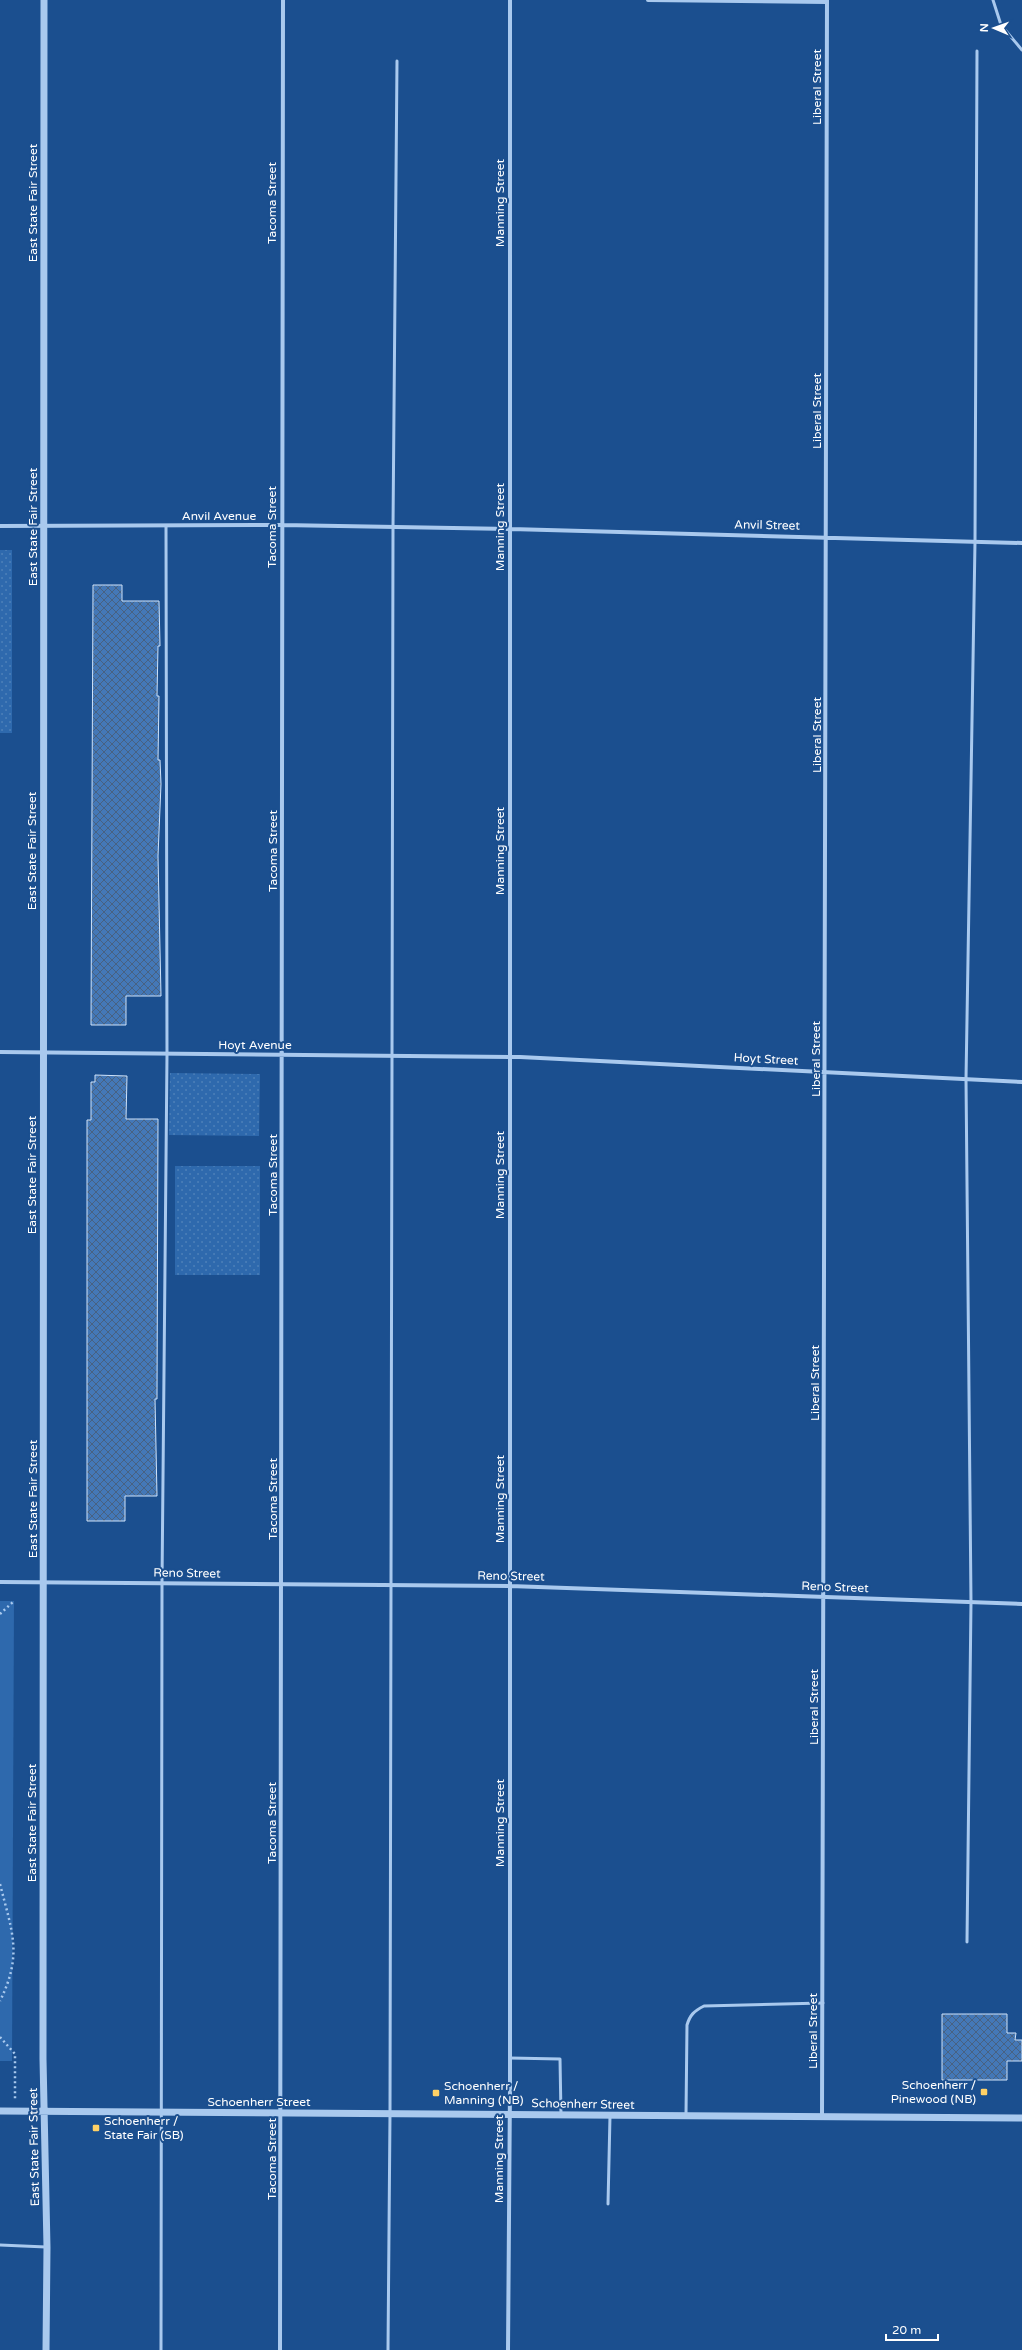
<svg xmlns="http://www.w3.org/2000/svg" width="1022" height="2350" font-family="'Varela Round',sans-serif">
	<defs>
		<pattern id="grass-dots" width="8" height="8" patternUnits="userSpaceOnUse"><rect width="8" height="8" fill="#2e69ad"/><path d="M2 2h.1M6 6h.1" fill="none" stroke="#4d80b9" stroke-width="1.8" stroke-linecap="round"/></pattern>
		<pattern id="building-cross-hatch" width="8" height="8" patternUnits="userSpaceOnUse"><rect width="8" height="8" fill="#4478b7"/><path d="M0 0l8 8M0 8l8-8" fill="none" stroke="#486282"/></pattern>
	</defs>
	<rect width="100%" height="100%" fill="#1b4f8f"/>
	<path fill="url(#grass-dots)" d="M0,550H12V733H0Z
		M170,1073L260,1074L259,1136L169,1135Z
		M175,1166H260V1275H175Z"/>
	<path fill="#2e69ad" d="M0,1601H14L12,2061H0Z"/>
	<path fill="url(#building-cross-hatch)" stroke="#cfe3fa" d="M93,585H122V601H159L160,646H158L157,696H159L158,760H160L161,784L158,856L161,996H126V1025H91Z
		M95,1075L127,1076L126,1119H158L157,1399H155L157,1496H125V1521H87V1120H91V1082H95Z
		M942,2014H1007V2033H1016L1015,2040H1022V2061H1007V2080H942Z"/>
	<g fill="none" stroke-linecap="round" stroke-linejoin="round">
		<path stroke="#a9c9ee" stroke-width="2.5" stroke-dasharray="2 3" stroke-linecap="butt" d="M0,1614L14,1601
			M0,1884C12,1932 23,1954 0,2001
			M0,2037L15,2054V2100"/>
		<path stroke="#a9c9ee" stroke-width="3" d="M993,0L1001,25L1022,50
			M967,1942L971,1602L966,1079L975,542L977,51
			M510,2058L560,2059L561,2115
			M686,2114L687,2025C690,2015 694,2011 704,2006L823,2003
			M608,2204L610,2116
			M0,2245L46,2247
			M161,2350L162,1583L167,1055L166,526
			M388,2350L390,2114L393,527L397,61"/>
		<path stroke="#a9c9ee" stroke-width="4" d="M648,0L827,2
			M0,526L282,525L511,529L1022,543
			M0,1052L520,1057L1022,1082
			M0,1582L510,1586L1022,1604
			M822,2117L827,0
			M280,2350L283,0
			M508,2350L510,2086V0"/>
		<path stroke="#a9c9ee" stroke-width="7" d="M44,0L43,2059L47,2247L46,2350
			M0,2111L1022,2118"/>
	</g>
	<g fill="#ffd166" stroke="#1b4f8f" stroke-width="1.5">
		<rect x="980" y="2088" width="8" height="8" rx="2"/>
		<rect x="432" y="2089" width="8" height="8" rx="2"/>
		<rect x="92" y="2124" width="8" height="8" rx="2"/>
	</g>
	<g text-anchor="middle" stroke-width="4" stroke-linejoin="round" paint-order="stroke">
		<g font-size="12" fill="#fff" stroke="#1b4f8f">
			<text transform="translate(817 87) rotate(-90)" y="4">Liberal Street</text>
			<text transform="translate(33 203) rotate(-90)" y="4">East State Fair Street</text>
			<text transform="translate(272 203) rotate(-90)" y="4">Tacoma Street</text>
			<text transform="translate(500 203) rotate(-90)" y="4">Manning Street</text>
			<text transform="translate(817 411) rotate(-90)" y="4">Liberal Street</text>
			<text x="219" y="520">Anvil Avenue</text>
			<text transform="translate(767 525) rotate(1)" y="4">Anvil Street</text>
			<text transform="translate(33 527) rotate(-90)" y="4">East State Fair Street</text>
			<text transform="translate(272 527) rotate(-90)" y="4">Tacoma Street</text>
			<text transform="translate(500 527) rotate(-90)" y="4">Manning Street</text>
			<text transform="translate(817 735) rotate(-90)" y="4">Liberal Street</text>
			<text transform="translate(32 851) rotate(-90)" y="4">East State Fair Street</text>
			<text transform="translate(273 851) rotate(-90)" y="4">Tacoma Street</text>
			<text transform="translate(500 851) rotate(-90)" y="4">Manning Street</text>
			<text x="255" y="1049">Hoyt Avenue</text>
			<text transform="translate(766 1059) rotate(3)" y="4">Hoyt Street</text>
			<text transform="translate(816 1059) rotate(-90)" y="4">Liberal Street</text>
			<text transform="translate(32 1175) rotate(-90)" y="4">East State Fair Street</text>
			<text transform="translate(273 1175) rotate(-90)" y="4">Tacoma Street</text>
			<text transform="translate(500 1175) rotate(-90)" y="4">Manning Street</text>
			<text transform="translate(815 1383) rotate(-90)" y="4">Liberal Street</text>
			<text transform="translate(33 1499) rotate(-90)" y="4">East State Fair Street</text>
			<text transform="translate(273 1499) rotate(-90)" y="4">Tacoma Street</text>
			<text transform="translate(500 1499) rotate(-90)" y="4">Manning Street</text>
			<text transform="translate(187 1573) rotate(1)" y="4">Reno Street</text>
			<text transform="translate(511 1576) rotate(1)" y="4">Reno Street</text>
			<text transform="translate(835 1587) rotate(2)" y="4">Reno Street</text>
			<text transform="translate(814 1707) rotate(-90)" y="4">Liberal Street</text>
			<text transform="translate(32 1823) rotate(-90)" y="4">East State Fair Street</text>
			<text transform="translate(272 1823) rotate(-90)" y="4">Tacoma Street</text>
			<text transform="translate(500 1823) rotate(-90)" y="4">Manning Street</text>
			<text transform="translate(813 2031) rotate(-90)" y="4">Liberal Street</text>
			<text x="259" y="2106">Schoenherr Street</text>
			<text transform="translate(583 2104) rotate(1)" y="4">Schoenherr Street</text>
			<text transform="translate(34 2147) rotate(-91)" y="4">East State Fair Street</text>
			<text transform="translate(272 2159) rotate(-90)" y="4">Tacoma Street</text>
			<text transform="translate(499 2159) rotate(-90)" y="4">Manning Street</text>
		</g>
		<g font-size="12" fill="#fff" stroke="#1b4f8f" text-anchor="start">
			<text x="976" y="2089" text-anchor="end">Schoenherr /<tspan x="976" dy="14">Pinewood (NB)</tspan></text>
			<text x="444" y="2090">Schoenherr /<tspan x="444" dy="14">Manning (NB)</tspan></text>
			<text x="104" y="2125">Schoenherr /<tspan x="104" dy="14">State Fair (SB)</tspan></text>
		</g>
	</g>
	<g transform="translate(994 28) rotate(272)" stroke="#1b4f8f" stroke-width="3" paint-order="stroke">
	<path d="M0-3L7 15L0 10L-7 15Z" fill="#ffffff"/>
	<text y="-6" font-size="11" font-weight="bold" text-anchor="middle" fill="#ffffff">N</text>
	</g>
	<path d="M886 2334v6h52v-6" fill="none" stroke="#ffffff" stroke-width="2"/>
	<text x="892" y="2334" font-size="12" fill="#ffffff" stroke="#1b4f8f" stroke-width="3" paint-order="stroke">20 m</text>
</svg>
